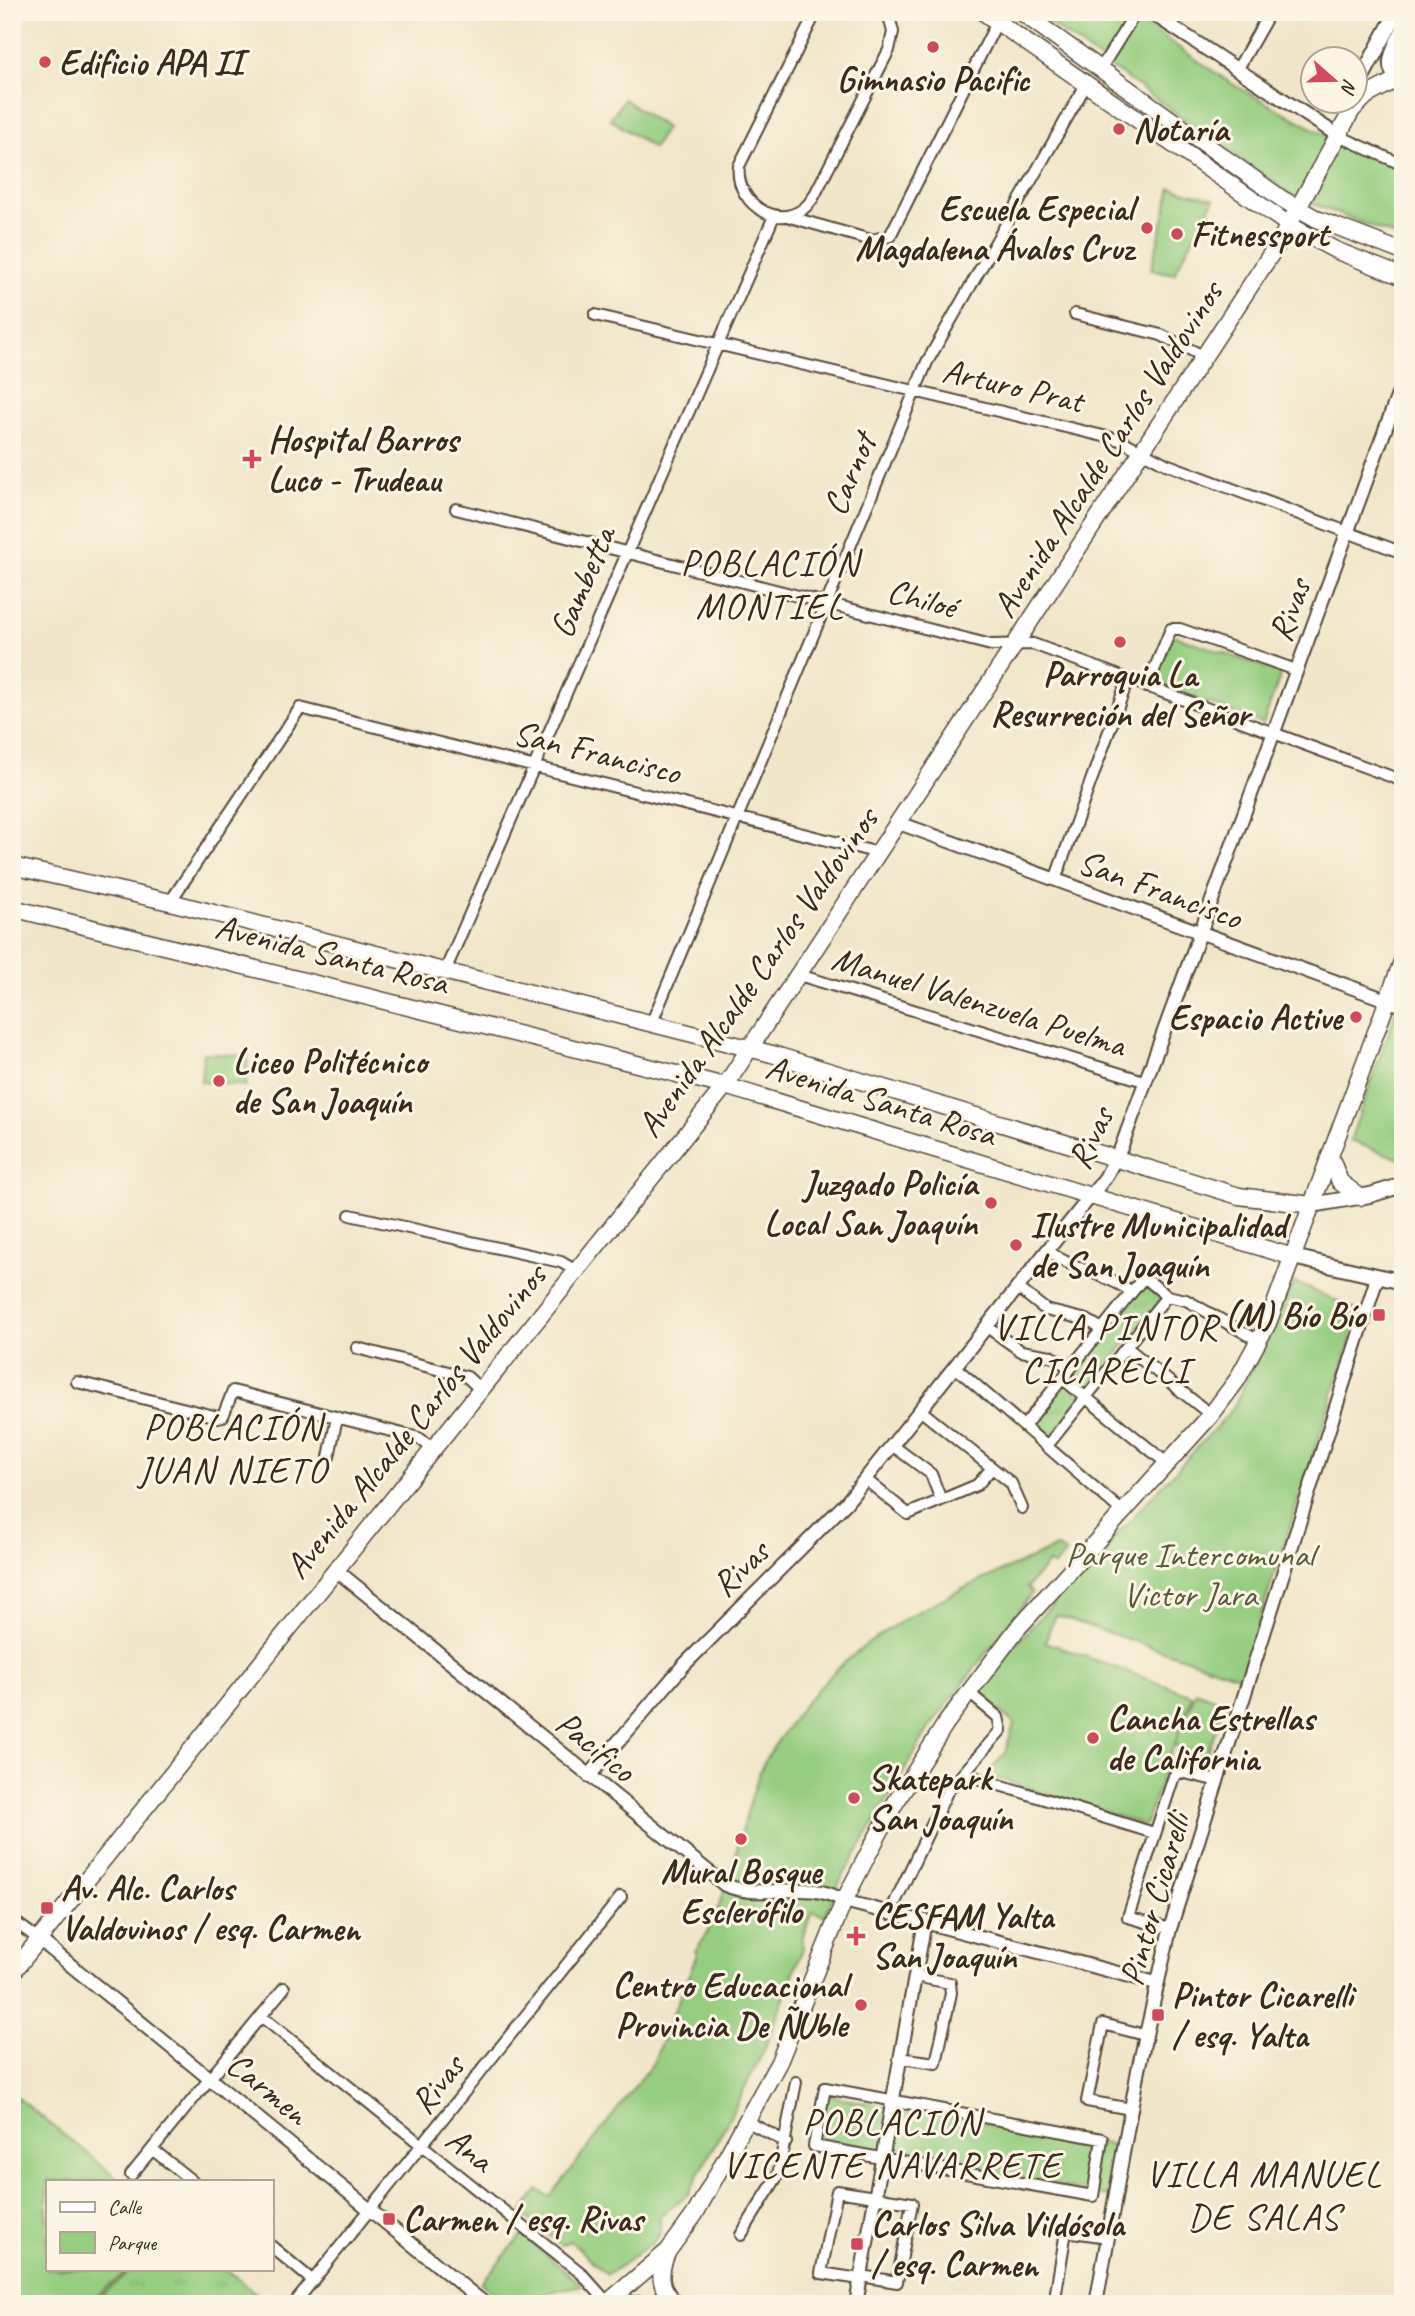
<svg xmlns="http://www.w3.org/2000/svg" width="1415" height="2316" font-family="Caveat,sans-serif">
	<defs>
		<pattern id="grass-tufts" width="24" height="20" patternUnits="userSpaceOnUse" patternTransform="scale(1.75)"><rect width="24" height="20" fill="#96cd80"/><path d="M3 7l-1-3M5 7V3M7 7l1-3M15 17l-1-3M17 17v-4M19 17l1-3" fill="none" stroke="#82b06e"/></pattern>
	</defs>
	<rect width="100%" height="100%" fill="#fcf5e5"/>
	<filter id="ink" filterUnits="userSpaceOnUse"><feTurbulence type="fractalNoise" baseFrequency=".0143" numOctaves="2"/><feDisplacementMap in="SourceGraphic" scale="14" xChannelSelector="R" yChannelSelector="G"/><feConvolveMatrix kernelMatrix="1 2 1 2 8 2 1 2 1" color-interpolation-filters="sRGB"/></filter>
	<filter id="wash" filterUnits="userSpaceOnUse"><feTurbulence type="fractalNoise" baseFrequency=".00686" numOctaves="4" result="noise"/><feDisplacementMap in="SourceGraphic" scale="28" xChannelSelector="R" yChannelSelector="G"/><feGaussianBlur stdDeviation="1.57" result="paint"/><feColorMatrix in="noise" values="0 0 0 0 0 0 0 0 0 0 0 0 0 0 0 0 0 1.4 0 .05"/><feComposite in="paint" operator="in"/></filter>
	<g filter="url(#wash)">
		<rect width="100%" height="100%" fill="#f1e6c9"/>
		<path fill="url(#grass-tufts)" stroke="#687c4f" stroke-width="2" d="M1144,1280L1164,1296L1049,1438L1030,1422Z
			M133,2269H226L269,2304H91Z"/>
		<path fill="#96cd80" stroke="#687c4f" stroke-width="2" d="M1033,12H1127L1232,84L1323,134L1403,170V239L1293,196Z
			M624,99L666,128L653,148L610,119Z
			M1171,188L1214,199L1174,274L1151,269Z
			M1173,635L1281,673L1263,724L1154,682Z
			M1403,991V1160L1350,1141Z
			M203,1053L248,1056L246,1086L201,1082Z
			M1294,1282L1360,1311L1241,1677L1055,1615L1045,1642L1192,1695L1175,1744L1196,1691L1226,1703L1206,1756L1174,1745L1145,1825L987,1775L1005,1753L1014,1724L980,1693L1014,1646L1232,1410Z
			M1057,1547L1066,1553L1053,1567L1048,1563L1027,1587L1032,1593L929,1728L839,1883L825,1916L813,1912L802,1938L803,1948L764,2050L729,2119L688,2194L660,2216L661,2232L655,2241L607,2275L570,2241L561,2245L521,2213L538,2190L550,2197L653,2063L697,1954L695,1951C728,1910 741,1818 762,1767C767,1754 777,1742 785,1731C851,1629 951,1594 1057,1547Z
			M12,2093L121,2181H47V2269H130L87,2304H12Z
			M827,2096L1118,2146L1108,2196L875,2152L817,2145Z
			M522,2235L582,2285L550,2292L529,2304H507L481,2283Z"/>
	</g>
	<g filter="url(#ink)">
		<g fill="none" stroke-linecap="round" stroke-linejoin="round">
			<g stroke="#564638" stroke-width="14">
				<path id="minor" d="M816,12L739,166C734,207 788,237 813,198L889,50L893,32L888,12
					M1101,68L1136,12
					M1237,70L1270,12
					M1337,135L1403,165
					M790,217L871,240L890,236L997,22
					M1075,314L1161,335L1205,357
					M595,315L1120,440L1166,464L1403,553
					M456,509L991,645L1033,644L1403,781
					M1147,687L1171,629H1180L1296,670
					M1055,880L1128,679
					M170,902L300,708L879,853
					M445,971L774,216
					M799,975L1144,1081
					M652,1022L927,362L1087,83
					M350,1215L561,1262L576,1271
					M1048,1251C1074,1271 1106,1273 1132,1292
					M1018,1288L1046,1310L1087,1320L1102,1329
					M987,1327L1021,1351L1051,1356L1071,1368
					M1126,1347L1211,1415
					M357,1348L467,1377L481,1390
					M955,1367L1124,1513
					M1063,1379L1169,1465
					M77,1382L218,1417L223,1416L233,1391L407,1435L419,1438L433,1449
					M920,1410L1011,1483L1022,1508
					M1024,1426L1144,1277L1167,1296L1186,1300L1259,1341
					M892,1445L931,1474L941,1500
					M1047,1446L1167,1296
					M329,1457L337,1417
					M865,1479L908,1514L977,1485L992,1468
					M964,1774L1154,1833
					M890,1913L947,1792L1001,1730L998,1717L968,1692
					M12,1920L40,1940
					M1170,1929L1128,1917L1174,1776L1181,1772L1218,1781
					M261,2016L581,2273L607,2302
					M900,2058L936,2063L951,1993L950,1983L915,1976
					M825,2088L1102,2139L1093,2196L814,2146Z
					M1131,2109L1087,2101L1103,2024L1145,2035
					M748,2122L786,2142
					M152,2149L192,2181
					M131,2175L284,1988
					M741,2235L778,2175L796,2082
					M271,2246L313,2281
					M860,2279L821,2273L837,2191L912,2203L897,2282L861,2276
					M294,2304L621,1897
					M1054,2304L1066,2231L1108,2237"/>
			</g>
			<g stroke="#564638" stroke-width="16">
				<path id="tertiary" d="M1150,12L1337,135
					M1403,29C1395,44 1378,72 1403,80
					M899,823L1403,1006
					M336,1570L725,1885C766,1902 805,1877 844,1901L1156,1983
					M589,1776L683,1666L846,1503L1105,1178L1121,1148L1403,381
					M40,1940L485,2304
					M856,2304L925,1921
					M1096,2304L1138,2070L1170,1929L1377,1278"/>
			</g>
			<g stroke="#564638" stroke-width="18">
				<path id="secondary" d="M1356,88L1397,12
					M1312,1205L1370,1195L1403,1185
					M1293,1257L1403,1282
					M601,2304H662"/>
			</g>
			<g stroke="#564638" stroke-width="19">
				<path id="primary" d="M983,12L1289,225L1335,250L1403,277
					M1021,12L1282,199L1317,219L1403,252
					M12,866L170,902L772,1054L1239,1196L1312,1205
					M12,908L725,1086L1293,1257
					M1330,1156L1340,1182L1360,1197
					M12,1973L725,1086L1281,239L1352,110L1366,96L1403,76
					M667,2253C658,2273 659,2289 676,2304
					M606,2304L668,2251L695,2214L779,2062L844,1901L866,1858L894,1805L946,1723L1017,1629L1211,1415L1237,1380L1268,1323L1403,959"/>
			</g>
			<use href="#minor" stroke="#fff" stroke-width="10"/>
			<use href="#tertiary" stroke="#fff" stroke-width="12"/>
			<use href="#secondary" stroke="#fff" stroke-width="14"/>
			<use href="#primary" stroke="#fff" stroke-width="16"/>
		</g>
	</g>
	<g fill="#d1495b" stroke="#fcf5e5" stroke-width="2.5">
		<circle cx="933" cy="47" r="7"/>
		<circle cx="45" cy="62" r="7"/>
		<circle cx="1119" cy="129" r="7"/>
		<circle cx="1147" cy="228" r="7"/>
		<circle cx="1177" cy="234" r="7"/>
		<path d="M248.5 448.5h7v7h7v7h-7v7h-7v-7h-7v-7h7z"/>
		<circle cx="1120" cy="642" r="7"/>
		<circle cx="1356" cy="1017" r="7"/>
		<circle cx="219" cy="1081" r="7"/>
		<circle cx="991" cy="1203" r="7"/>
		<circle cx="1016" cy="1245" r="7"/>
		<rect x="1372" y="1308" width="14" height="14" rx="3.5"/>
		<circle cx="1093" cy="1738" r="7"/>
		<circle cx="854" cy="1798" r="7"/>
		<circle cx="741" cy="1839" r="7"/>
		<rect x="40" y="1901" width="14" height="14" rx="3.5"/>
		<path d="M852.5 1925.5h7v7h7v7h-7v7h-7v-7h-7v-7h7z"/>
		<circle cx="861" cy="2005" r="7"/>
		<rect x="1151" y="2008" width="14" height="14" rx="3.5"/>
		<rect x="382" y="2212" width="14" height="14" rx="3.5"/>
		<rect x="850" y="2237" width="14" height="14" rx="3.5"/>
	</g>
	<g text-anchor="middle" stroke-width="6" stroke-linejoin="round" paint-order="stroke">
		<g font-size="35" font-weight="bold" fill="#3b2a1e" stroke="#fcf5e5" text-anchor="start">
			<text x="59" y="74">Edificio APA II</text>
			<text x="933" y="91" text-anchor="middle">Gimnasio Pacific</text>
			<text x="1133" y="141">Notaría</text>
			<text x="1133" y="220" text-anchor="end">Escuela Especial<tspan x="1133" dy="40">Magdalena Ávalos Cruz</tspan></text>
			<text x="1191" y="246">Fitnessport</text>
			<text x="268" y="451">Hospital Barros<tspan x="268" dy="40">Luco - Trudeau</tspan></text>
			<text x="1120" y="686" text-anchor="middle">Parroquia La<tspan x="1120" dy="40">Resurreción del Señor</tspan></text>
			<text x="1342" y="1029" text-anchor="end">Espacio Active</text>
			<text x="233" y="1073">Liceo Politécnico<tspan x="233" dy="40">de San Joaquín</tspan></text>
			<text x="977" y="1195" text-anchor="end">Juzgado Policía<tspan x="977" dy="40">Local San Joaquín</tspan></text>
			<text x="1030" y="1237">Ilustre Municipalidad<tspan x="1030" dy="40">de San Joaquín</tspan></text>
			<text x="1365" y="1327" text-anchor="end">(M) Bío Bío</text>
			<text x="1107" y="1730">Cancha Estrellas<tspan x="1107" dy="40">de California</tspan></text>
			<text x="868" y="1790">Skatepark<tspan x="868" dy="40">San Joaquín</tspan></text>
			<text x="741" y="1883" text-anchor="middle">Mural Bosque<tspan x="741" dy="40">Esclerófilo</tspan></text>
			<text x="61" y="1900">Av. Alc. Carlos<tspan x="61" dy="40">Valdovinos / esq. Carmen</tspan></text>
			<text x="872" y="1928">CESFAM Yalta<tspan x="872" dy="40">San Joaquín</tspan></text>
			<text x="847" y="1997" text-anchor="end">Centro Educacional<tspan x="847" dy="40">Provincia De ÑUble</tspan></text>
			<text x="1172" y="2007">Pintor Cicarelli<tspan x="1172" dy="40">/ esq. Yalta</tspan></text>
			<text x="403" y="2231">Carmen / esq. Rivas</text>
			<text x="871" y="2236">Carlos Silva Vildósola<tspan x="871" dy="40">/ esq. Carmen</tspan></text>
		</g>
		<g font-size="35" fill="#3b2a1e" stroke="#fcf5e5">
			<text transform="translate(1013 385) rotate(13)" y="12">Arturo Prat</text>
			<text transform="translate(1107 449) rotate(-57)" y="12">Avenida Alcalde Carlos Valdovinos</text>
			<text transform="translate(849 474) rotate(-67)" y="12">Carnot</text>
			<text transform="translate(582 582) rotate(-67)" y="12">Gambetta</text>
			<text transform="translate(922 598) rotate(15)" y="12">Chiloé</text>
			<text transform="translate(1289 610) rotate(-70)" y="12">Rivas</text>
			<text transform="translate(597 752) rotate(14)" y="12">San Francisco</text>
			<text transform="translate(1160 889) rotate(20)" y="12">San Francisco</text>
			<text transform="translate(332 954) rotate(14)" y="12">Avenida Santa Rosa</text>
			<text transform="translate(757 972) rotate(-55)" y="12">Avenida Alcalde Carlos Valdovinos</text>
			<text transform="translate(979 1001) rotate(17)" y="12">Manuel Valenzuela Puelma</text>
			<text transform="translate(881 1100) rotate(17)" y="12">Avenida Santa Rosa</text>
			<text transform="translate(1090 1138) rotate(-65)" y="12">Rivas</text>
			<text transform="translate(415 1421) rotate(-51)" y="12">Avenida Alcalde Carlos Valdovinos</text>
			<text transform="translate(740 1568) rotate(-44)" y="12">Rivas</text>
			<text transform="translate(596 1746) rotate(39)" y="12">Pacifico</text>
			<text transform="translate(1154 1899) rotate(-74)" y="12">Pintor Cicarelli</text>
			<text transform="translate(437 2084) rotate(-52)" y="12">Rivas</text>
			<text transform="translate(268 2088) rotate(39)" y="12">Carmen</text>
			<text transform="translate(470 2149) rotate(38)" y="12">Ana</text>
		</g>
		<g font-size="35" fill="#565b3b" stroke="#fcf5e5">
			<text x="1190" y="1566">Parque Intercomunal<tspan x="1190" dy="40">Victor Jara</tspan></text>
		</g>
		<g font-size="37" letter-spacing="2" fill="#3b2a1e" stroke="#fcf5e5">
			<text x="770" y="575">POBLACIÓN<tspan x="770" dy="43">MONTIEL</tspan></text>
			<text x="1106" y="1339">VILLA PINTOR<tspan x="1106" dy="43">CICARELLI</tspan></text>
			<text x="233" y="1439">POBLACIÓN<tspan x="233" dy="43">JUAN NIETO</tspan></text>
			<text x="892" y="2134">POBLACIÓN<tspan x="892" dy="43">VICENTE NAVARRETE</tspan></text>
			<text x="1264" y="2186">VILLA MANUEL<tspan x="1264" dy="43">DE SALAS</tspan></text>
		</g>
	</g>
	<rect width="1415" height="2316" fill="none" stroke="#fcf5e5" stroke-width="42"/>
	<rect x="46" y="2180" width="228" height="91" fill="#fcf5e5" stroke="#afa495" stroke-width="2"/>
	<rect x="60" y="2202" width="35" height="10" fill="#ffffff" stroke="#afa495" stroke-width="2"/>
	<text x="108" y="2214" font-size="21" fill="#3b2a1e">Calle</text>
	<rect x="60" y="2232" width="35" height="21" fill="#96cd80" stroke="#afa495" stroke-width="2"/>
	<text x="108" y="2250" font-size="21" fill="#3b2a1e">Parque</text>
	<g transform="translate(1334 80) rotate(110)"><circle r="33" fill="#fcf5e5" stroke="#afa495" stroke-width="2"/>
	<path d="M0-5L12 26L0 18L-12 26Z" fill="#d1495b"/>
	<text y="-10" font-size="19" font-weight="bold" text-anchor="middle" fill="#3b2a1e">N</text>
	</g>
</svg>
